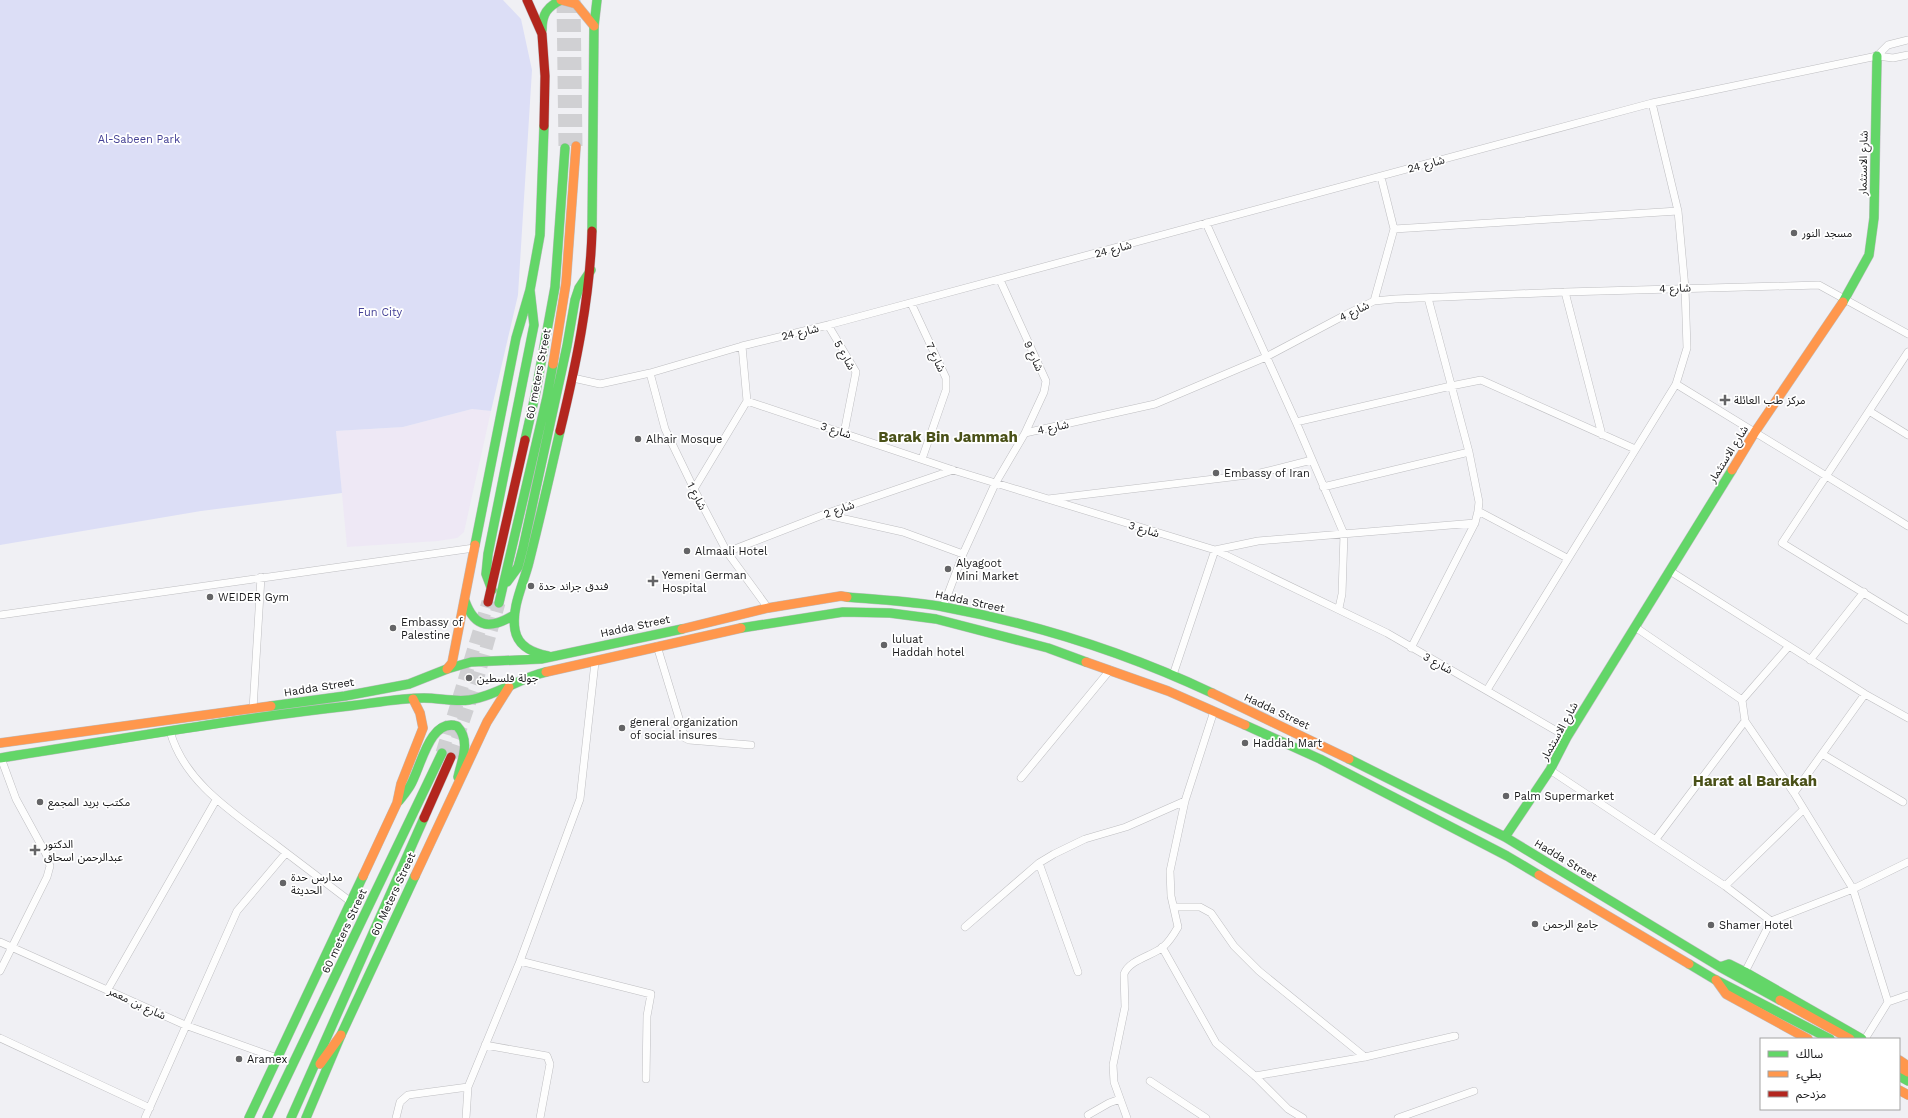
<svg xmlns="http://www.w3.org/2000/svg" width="1908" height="1118" font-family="'Work Sans','Noto Sans Arabic',sans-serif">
	<rect width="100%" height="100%" fill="#f0f0f4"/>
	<path fill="#eee8f5" d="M472,409L491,411L464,532L457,538L438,541L347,547L336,431L403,427Z"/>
	<path fill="#dcdef6" d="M0,0H503L521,19L532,70L518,295L491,411L472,409L403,427L336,431L342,493L201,511L0,545Z"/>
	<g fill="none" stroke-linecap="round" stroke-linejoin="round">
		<path stroke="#d0d0d3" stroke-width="13" stroke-dasharray="13 6" stroke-linecap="butt" d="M563,0L565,148
			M574,0L576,146
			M442,753L488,602
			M451,757L476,684L499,603"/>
		<g stroke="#bebec1" stroke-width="8">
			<path id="street" d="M1877,56L1888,45L1908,40
				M1206,223L1296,422L1344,534L1342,594L1339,608
				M1394,229L1678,211
				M1000,280L1046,381L1044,392L1025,433
				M1565,292L1602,435
				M1374,301L1394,229L1381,177
				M911,303L946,378V390L922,459
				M828,325L856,372L844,433
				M742,346L747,401
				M1908,352L1782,543L1908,620
				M650,373L665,429L694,489L727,552L768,608
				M573,378L600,384L650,373L742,346L828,325L1652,103L1877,56L1893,58L1908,55
				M1676,384L1908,526
				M747,401L953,470L1215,550L1387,633L1567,737
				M1869,411L1908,435
				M1296,422L1451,386L1481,380L1635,449
				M1323,487L1469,452
				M694,489L747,401
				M1048,499L1256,474L1312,460
				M1478,511L1567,558
				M827,515L903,532L963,554
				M727,552L825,514L953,470
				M1670,571L1865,694L1908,718
				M943,607L963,554L995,484L1025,433L1155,404L1266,357L1347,314L1374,301L1395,299L1565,292L1819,285L1908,334
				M0,615L474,548
				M1635,627L1742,700L1745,721L1794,793L1853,889L1888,1002
				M657,646L685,738L689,740L751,745
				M1411,648L1475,523L1478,511L1479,502L1469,452L1428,298
				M1810,660L1864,592
				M1173,675L1215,550L1258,541L1475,523
				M1487,690L1676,384L1687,348L1685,288L1678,211L1652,103
				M1742,700L1789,646
				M253,709L261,577
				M170,731C184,783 235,814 276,845C301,864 326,883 351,902
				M1822,754L1903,802
				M1550,770L1725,886L1771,921
				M1021,778L1110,670
				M1794,793L1865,694
				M1656,839L1745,721
				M1039,863L1078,972
				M1725,886L1803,810
				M1174,907H1200L1211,913L1234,946L1259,971L1365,1057
				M965,927L1039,863L1054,854L1085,839L1126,827L1185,801
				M0,942L185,1025L277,1058
				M1162,947L1216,1043L1255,1076L1288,1109L1303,1118
				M520,961L651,994L647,1016L646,1079
				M0,971L47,877L50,866L46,854L16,799L1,758
				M1745,972L1771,921L1853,889L1908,862
				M108,989L216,800
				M0,1038L150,1108
				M1865,1039L1888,1002L1908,995
				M485,1045L547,1056L550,1064L540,1118
				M1255,1076L1365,1057L1455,1036
				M1150,1081L1206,1118
				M1088,1115L1109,1103L1120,1099
				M145,1118L237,911L286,853
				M396,1118L400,1102L408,1095L468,1087L520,961L580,799L595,662
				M466,1118L468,1087
				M1127,1118L1114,1082L1113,1065L1125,1007L1124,974C1129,960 1152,956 1163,947C1169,942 1174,934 1178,927L1171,896L1170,871L1185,801L1214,711
				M1398,1118L1474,1091"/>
		</g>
		<g stroke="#bebec1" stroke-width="10">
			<path id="fast" d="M542,30C542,14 547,7 561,0
				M592,231L594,26L597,0
				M1843,302L1869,255L1874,218L1877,56
				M525,440L535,396L555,287L565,148
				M475,545L516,338L530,290L540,235L544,126
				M507,582L518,567L523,548L567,346L575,300L579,288L591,270
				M492,590L486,574L488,554L534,325L530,290
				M847,597C879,600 912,601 944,607C1036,624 1127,653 1212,693
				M465,601C475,629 491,629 514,615
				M499,603L547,397L553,364
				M741,628L843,612L890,613L936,619L1048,648L1086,662
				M548,656C533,653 518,647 515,630C511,607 524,583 529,562C540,518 550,475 560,431
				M271,706L345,696L409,684L447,669L471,662L541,659L682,629
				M1245,725L1320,759L1507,856L1539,875
				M0,758C116,740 232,719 349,706C374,703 400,698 424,698C439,698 454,702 469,700C496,696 519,678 546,672
				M1349,759L1505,837L1720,967L1780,1000
				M399,801C403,796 407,791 410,786C421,768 429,718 457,726C471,741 462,759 458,777
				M1505,837L1550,770L1567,737L1732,470
				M1689,964L1714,979L1830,1039
				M1720,967L1729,964L1745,972L1862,1039
				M1899,1076L1908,1081
				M249,1118L363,876
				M267,1118L442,753
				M291,1118L424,818
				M306,1118L341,1035L415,876"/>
		</g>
		<g stroke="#bebec1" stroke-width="10">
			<path id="slow" d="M561,0L576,4L594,26
				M553,364L566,283L576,146
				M1732,470L1755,432L1843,302
				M682,629L768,608L841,596L847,597
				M1086,662L1168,691L1245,725
				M447,669L452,663L475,545
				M546,672L741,628
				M1212,693L1349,759
				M0,743L271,706
				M1539,875L1689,964
				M363,876L397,803L401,784L423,728L420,713L413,699
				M415,876L487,722L509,687
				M1716,980L1726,994L1808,1039
				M1780,1000L1850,1039
				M1899,1060L1908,1066
				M320,1064L341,1035
				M1899,1067L1908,1072
				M1899,1090L1908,1095"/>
		</g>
		<g stroke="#bebec1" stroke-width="10">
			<path id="jam" d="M527,0L542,34L545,76L544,126
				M560,431C576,365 590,298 592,231
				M488,602L525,440
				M424,818L451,757"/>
		</g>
		<use href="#street" stroke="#fdfdfd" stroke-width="7"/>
		<use href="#fast" stroke="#63d668" stroke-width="9"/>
		<use href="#slow" stroke="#ff974d" stroke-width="9"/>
		<use href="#jam" stroke="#b3261e" stroke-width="9"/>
	</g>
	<g fill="#646466" stroke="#fff" stroke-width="1.5">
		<circle cx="1794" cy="233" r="4"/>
		<path d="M1723 394h4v4h4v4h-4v4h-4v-4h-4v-4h4z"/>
		<circle cx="638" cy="439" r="4"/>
		<circle cx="1216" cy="473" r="4"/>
		<circle cx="687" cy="551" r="4"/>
		<circle cx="948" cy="569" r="4"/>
		<path d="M651 575h4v4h4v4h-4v4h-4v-4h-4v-4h4z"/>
		<circle cx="531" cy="586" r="4"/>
		<circle cx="210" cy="597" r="4"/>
		<circle cx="393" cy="628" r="4"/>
		<circle cx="884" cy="645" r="4"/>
		<circle cx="469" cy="678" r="4"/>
		<circle cx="622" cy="728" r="4"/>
		<circle cx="1245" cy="743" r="4"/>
		<circle cx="1506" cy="796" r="4"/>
		<circle cx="40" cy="802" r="4"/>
		<path d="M33 844h4v4h4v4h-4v4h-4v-4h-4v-4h4z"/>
		<circle cx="283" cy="883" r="4"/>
		<circle cx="1535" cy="924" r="4"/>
		<circle cx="1711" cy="925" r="4"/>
		<circle cx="239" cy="1059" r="4"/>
	</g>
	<g text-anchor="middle" stroke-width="3.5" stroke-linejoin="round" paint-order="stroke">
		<g font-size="11" fill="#454296" stroke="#fff">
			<text x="139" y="143">Al-Sabeen Park</text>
			<text x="380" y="316">Fun City</text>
		</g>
		<g font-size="11" fill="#18181a" stroke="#fff">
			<text transform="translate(1863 163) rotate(-89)" y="4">شارع الاستثمار</text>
			<text transform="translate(1426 164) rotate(-15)" y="4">شارع 24</text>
			<text transform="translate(1113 249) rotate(-15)" y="4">شارع 24</text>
			<text transform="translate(1675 288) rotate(-2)" y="4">شارع 4</text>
			<text transform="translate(1354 311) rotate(-26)" y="4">شارع 4</text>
			<text transform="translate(800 332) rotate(-13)" y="4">شارع 24</text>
			<text transform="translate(845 355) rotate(61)" y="4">شارع 5</text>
			<text transform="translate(1034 356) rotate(66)" y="4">شارع 9</text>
			<text transform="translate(936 357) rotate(65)" y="4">شارع 7</text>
			<text transform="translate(538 374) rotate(-79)" y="4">60 meters Street</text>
			<text transform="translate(1053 427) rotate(-12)" y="4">شارع 4</text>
			<text transform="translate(836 430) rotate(18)" y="4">شارع 3</text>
			<text transform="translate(1728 454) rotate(-58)" y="4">شارع الاستثمار</text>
			<text transform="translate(697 496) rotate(63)" y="4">شارع 1</text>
			<text transform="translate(839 509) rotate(-19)" y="4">شارع 2</text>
			<text transform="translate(1144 529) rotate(17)" y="4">شارع 3</text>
			<text transform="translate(970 601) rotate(12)" y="4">Hadda Street</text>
			<text transform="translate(635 626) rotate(-12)" y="4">Hadda Street</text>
			<text transform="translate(1438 663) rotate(29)" y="4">شارع 3</text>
			<text transform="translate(319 687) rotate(-9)" y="4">Hadda Street</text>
			<text transform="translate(1277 711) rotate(25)" y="4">Hadda Street</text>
			<text transform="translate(1559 731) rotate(-61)" y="4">شارع الاستثمار</text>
			<text transform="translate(1566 860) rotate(31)" y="4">Hadda Street</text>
			<text transform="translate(393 894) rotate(-65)" y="4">60 Meters Street</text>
			<text transform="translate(344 931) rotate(-65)" y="4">60 meters Street</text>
			<text transform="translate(137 1003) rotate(25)" y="4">شارع بن معمر</text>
		</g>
		<g font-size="11" fill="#18181a" stroke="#fff" text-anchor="start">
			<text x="1802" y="237">مسجد النور</text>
			<text x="1734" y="404">مركز طب العائلة</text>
			<text x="646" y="443">Alhair Mosque</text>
			<text x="1224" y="477">Embassy of Iran</text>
			<text x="695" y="555">Almaali Hotel</text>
			<text x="956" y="567">Alyagoot<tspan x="956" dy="13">Mini Market</tspan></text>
			<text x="662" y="579">Yemeni German<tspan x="662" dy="13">Hospital</tspan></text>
			<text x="539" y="590">فندق جراند حدة</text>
			<text x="218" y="601">WEIDER Gym</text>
			<text x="401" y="626">Embassy of<tspan x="401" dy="13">Palestine</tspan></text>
			<text x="892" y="643">luluat<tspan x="892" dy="13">Haddah hotel</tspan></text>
			<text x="477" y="682">جولة فلسطين</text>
			<text x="630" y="726">general organization<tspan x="630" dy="13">of social insures</tspan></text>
			<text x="1253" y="747">Haddah Mart</text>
			<text x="1514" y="800">Palm Supermarket</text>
			<text x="48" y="806">مكتب بريد المجمع</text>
			<text x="44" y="848">الدكتور<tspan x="44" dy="13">عبدالرحمن اسحاق</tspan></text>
			<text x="291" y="881">مدارس حدة<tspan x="291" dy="13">الحديثة</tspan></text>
			<text x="1543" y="928">جامع الرحمن</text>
			<text x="1719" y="929">Shamer Hotel</text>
			<text x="247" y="1063">Aramex</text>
		</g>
		<g font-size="15" font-weight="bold" fill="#4a5118" stroke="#fff">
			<text x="948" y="442">Barak Bin Jammah</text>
			<text x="1755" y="786">Harat al Barakah</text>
		</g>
	</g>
	<rect x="1760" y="1038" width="140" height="72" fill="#ffffff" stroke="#a3a3a3"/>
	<rect x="1768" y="1051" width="20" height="6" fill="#63d668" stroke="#a3a3a3"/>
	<text x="1796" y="1058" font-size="12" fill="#18181a">سالك</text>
	<rect x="1768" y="1071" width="20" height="6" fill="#ff974d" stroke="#a3a3a3"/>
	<text x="1796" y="1078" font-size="12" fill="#18181a">بطيء</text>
	<rect x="1768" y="1091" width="20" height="6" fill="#b3261e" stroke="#a3a3a3"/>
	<text x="1796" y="1098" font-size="12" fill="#18181a">مزدحم</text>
</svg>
